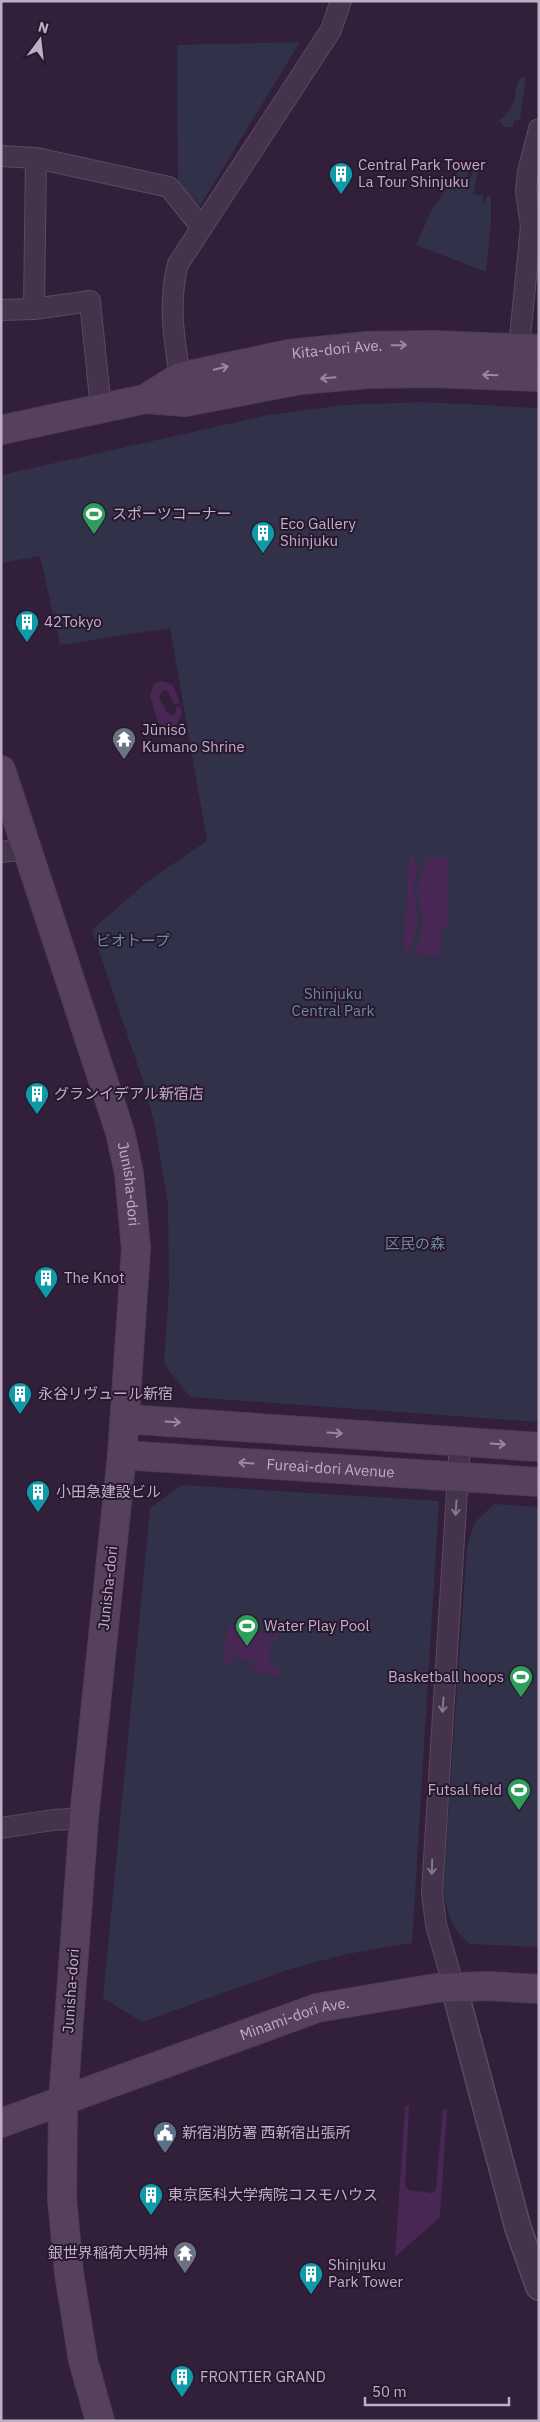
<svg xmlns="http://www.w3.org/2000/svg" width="540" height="2422" font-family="'IBM Plex Sans','Noto Sans JP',sans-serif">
	<rect width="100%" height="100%" fill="#321f39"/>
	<path fill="#313149" d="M300,42L200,206L178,183L177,45Z
		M521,77H526L520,120L514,121L513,127H504L499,121C522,102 510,95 521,77Z
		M464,163L471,164L467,177L471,178L473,169L478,170L473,194L482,195L483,183V203H485L487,196H491V224L486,272L416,245L432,209Z
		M422,402L539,408V1422L190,1397L164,1364L169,1288L168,1203L155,1126L144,1084L92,930L148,881L207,841L170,628L60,645L40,556L1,563V475L268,415L344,405Z
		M182,1485L439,1501L412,1943L347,1954L293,1968L142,2022L103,1998L150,1508Z
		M494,1504L539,1507V1947L470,1944C451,1929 448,1914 443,1891L467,1547L475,1522Z"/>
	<path fill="#492754" d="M160,681L172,684L180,703L174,704L168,691L163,690L159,698L168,714L173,716L175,714L176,707H180L182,712L178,724C171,729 166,728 158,723L150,696L154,684Z
		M409,856H414L418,870L413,888L419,920L411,949L403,952Z
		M427,857L447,858L449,919L441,935L439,957L415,954L423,924L417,889Z
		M253,1621L257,1622V1632L277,1635L278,1640H271L269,1665L279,1667V1676L254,1673L255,1657H253L251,1668L248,1667L249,1660H238V1655H233L232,1666L225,1664V1660L222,1659L228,1624L237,1625L236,1631L240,1632L242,1623L249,1625V1632H251Z
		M405,2106H409L405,2186L409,2190L432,2193L436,2189L443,2109L447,2110L440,2217L395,2257Z"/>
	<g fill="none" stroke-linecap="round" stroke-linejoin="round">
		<g stroke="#5b4a61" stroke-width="22">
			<path id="minor" d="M1,156L36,158L169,187L202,228
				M34,309L36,158
				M1,310L34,309L90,301L101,409
				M519,347L531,226L526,191L528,172L539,129
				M180,377C174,339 168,302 178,264L331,30L341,1
				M1,852L28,849
				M1,1828L53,1820L84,1818
				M454,1987L436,1925L432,1892L460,1442"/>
		</g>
		<g stroke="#5b4a61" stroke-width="28">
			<path id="tertiary" d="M454,1987L518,2228L539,2287"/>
		</g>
		<g stroke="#4d3c53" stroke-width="30">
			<g id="secondary">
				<path id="s1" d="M145,399L180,377L289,354L368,346L434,345L539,349"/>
				<path d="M1,430L145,399L185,402L300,380L368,374L434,373L539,377"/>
				<path id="s2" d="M1,770L120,1132L129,1173L136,1249L122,1455L84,1818L63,2102L62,2198L69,2273L83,2360L100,2421"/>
				<path d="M125,1419L539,1447"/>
				<path id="s3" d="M122,1455L539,1482"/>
				<path id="s4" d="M1,2123L317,2008L436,1988L487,1986L539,1989"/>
			</g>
		</g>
		<use href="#minor" stroke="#44334a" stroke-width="20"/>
		<use href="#tertiary" stroke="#44334a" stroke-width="25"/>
		<use href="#secondary" stroke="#57405d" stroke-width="28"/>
	</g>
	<defs><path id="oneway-shaft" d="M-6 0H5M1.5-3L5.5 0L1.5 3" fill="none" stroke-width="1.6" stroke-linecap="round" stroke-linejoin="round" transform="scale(1.25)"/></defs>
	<g stroke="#9b87a1">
		<use href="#oneway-shaft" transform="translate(399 345) rotate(-1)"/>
		<use href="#oneway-shaft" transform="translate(221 368) rotate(-13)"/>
		<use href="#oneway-shaft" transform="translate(490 375) rotate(-178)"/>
		<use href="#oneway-shaft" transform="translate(328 378) rotate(175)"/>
		<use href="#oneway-shaft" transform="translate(173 1422) rotate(4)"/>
		<use href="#oneway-shaft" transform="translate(335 1433) rotate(4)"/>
		<use href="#oneway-shaft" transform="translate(498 1444) rotate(4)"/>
		<use href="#oneway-shaft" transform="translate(246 1463) rotate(-176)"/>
	</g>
	<g stroke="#88768e">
		<use href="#oneway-shaft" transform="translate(456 1508) rotate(94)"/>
		<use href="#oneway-shaft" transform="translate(443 1705) rotate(94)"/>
		<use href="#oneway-shaft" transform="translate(432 1867) rotate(92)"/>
	</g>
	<defs>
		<g id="building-pin" transform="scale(1.25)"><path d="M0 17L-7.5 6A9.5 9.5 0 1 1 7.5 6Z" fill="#0f9aa8" stroke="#28182e"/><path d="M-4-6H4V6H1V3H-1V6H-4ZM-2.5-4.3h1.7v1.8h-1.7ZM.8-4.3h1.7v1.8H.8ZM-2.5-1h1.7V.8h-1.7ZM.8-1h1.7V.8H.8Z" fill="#fff"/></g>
		<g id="stadium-pin" transform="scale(1.25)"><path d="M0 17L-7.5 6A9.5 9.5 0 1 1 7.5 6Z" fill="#2e9e5b" stroke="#28182e"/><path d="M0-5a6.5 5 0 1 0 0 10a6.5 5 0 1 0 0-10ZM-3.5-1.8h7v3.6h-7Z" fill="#fff"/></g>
		<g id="temple-pin" transform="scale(1.25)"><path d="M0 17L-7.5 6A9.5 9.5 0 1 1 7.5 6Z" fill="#6b7280" stroke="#28182e"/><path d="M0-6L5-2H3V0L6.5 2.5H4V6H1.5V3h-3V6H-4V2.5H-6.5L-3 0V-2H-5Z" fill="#fff"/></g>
		<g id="civic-pin" transform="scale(1.25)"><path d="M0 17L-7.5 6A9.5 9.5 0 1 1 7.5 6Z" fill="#5c6f8a" stroke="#28182e"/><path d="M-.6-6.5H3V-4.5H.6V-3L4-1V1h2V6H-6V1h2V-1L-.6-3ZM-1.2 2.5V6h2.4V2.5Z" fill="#fff"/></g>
	</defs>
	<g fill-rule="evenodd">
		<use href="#building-pin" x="341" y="174"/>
		<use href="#stadium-pin" x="94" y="514"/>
		<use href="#building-pin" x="263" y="533"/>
		<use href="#building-pin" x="27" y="622"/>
		<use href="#temple-pin" x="124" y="739"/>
		<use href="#building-pin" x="37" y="1094"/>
		<use href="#building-pin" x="46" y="1278"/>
		<use href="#building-pin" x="20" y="1394"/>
		<use href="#building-pin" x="38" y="1492"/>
		<use href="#stadium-pin" x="247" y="1626"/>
		<use href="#stadium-pin" x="521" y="1677"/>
		<use href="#stadium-pin" x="519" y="1790"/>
		<use href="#civic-pin" x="165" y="2133"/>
		<use href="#building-pin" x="151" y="2195"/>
		<use href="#temple-pin" x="185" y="2253"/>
		<use href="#building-pin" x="311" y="2274"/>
		<use href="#building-pin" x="182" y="2377"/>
	</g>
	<g text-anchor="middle" stroke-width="4" stroke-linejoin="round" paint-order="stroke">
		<g font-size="15" fill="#c0adc6" stroke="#28182e" text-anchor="start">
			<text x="358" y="170">Central Park Tower<tspan x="358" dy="17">La Tour Shinjuku</tspan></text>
			<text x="112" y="519">スポーツコーナー</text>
			<text x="280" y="529">Eco Gallery<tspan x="280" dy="17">Shinjuku</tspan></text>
			<text x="44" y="627">42Tokyo</text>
			<text x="142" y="735">Jūnisō<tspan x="142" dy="17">Kumano Shrine</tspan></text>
			<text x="54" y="1099">グランイデアル新宿店</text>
			<text x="64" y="1283">The Knot</text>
			<text x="38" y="1399">永谷リヴュール新宿</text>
			<text x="56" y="1497">小田急建設ビル</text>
			<text x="264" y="1631">Water Play Pool</text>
			<text x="504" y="1682" text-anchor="end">Basketball hoops</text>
			<text x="502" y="1795" text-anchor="end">Futsal field</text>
			<text x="182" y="2138">新宿消防署 西新宿出張所</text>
			<text x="168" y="2200">東京医科大学病院コスモハウス</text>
			<text x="168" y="2258" text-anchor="end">銀世界稲荷大明神</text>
			<text x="328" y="2270">Shinjuku<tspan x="328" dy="17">Park Tower</tspan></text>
			<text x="200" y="2382">FRONTIER GRAND</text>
		</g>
		<g font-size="15" fill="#c0adc6" stroke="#28182e">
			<text dy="5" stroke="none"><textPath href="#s1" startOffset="201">Kita-dori Ave.</textPath></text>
			<text dy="5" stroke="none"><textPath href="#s2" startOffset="434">Junisha-dori</textPath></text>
			<text dy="5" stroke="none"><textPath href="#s3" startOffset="209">Fureai-dori Avenue</textPath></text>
			<text transform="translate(108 1588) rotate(-84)" y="5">Junisha-dori</text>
			<text transform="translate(71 1991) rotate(-86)" y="5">Junisha-dori</text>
			<text dy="5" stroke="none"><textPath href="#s4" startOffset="312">Minami-dori Ave.</textPath></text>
		</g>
		<g font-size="15" fill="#6b8a9d" stroke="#28182e">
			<text x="133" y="946">ビオトープ</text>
			<text x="333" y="999">Shinjuku<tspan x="333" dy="17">Central Park</tspan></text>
			<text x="415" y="1249">区民の森</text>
		</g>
	</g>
	<rect width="540" height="2422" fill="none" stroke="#c0adc6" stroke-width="5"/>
	<g transform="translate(40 40) rotate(15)" stroke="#28182e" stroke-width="4" paint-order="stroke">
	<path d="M0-4L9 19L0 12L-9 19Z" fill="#c0adc6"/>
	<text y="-8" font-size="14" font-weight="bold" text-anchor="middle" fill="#c0adc6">N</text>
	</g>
	<path d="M365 2397v8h144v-8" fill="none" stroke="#c0adc6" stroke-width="2.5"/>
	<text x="372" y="2397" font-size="15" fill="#c0adc6" stroke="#28182e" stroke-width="4" paint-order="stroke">50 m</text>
</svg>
